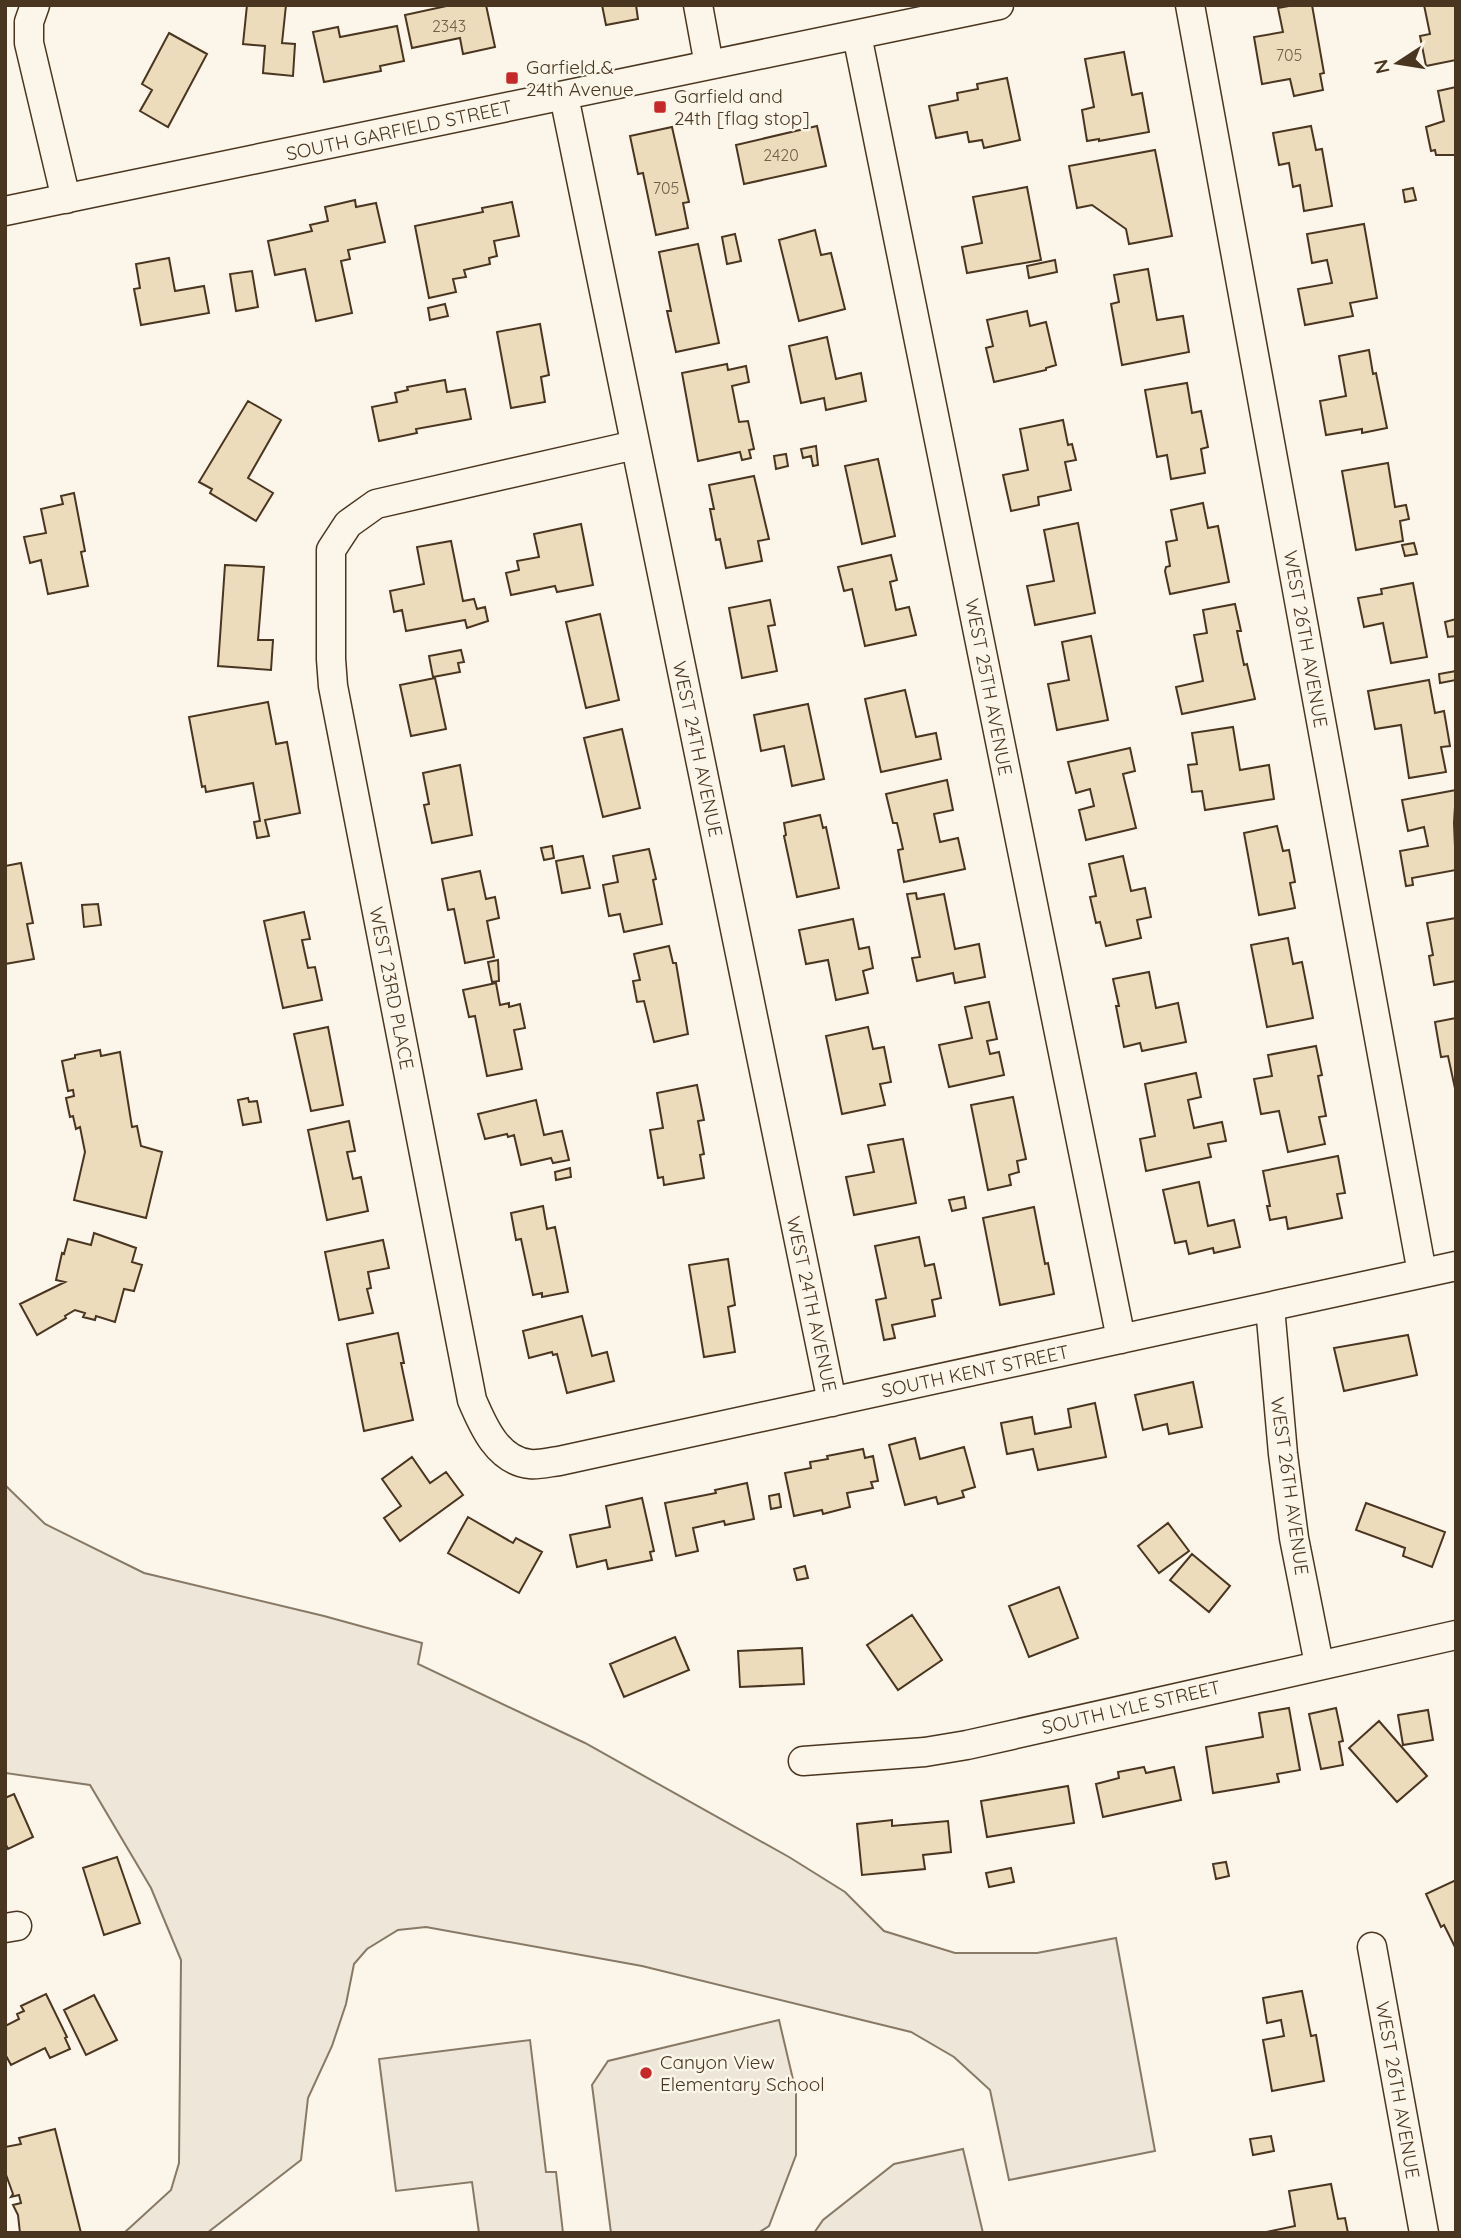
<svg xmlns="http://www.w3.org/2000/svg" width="1461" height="2238" font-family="Quicksand,sans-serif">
	<rect width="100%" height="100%" fill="#fbf6e9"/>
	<path fill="#ede6d9" stroke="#887966" stroke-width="2" d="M5,1485L45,1524L144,1573L324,1616L422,1643L418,1664L585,1743L789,1857L845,1892L884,1931L955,1953H1037L1116,1938L1155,2151L1009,2180L990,2090L954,2057L911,2032L642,1966L426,1927L398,1930L367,1949L354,1964L346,2004L332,2046L308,2098L301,2160L207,2233H124L171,2190L179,2163L181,1960L151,1888L90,1785L5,1773Z
		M779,2020L796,2092V2155L769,2226L758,2233H611L592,2085L608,2061Z
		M530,2040L546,2172H556L563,2233H479L472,2182L396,2191L379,2059Z
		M963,2149L983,2233H814L823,2220L894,2164Z"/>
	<path fill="#ecdcbc" stroke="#4a3520" stroke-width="2" d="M247,5H286L282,43L295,44L293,76L263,73L265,46L243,44Z
		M451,5H486L495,47L463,54L460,38L412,48L405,15Z
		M602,5H636L638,19L606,25Z
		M1294,5H1312L1324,73L1320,74L1323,90L1294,96L1290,79L1262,84L1254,37L1283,32L1278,8Z
		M1424,5H1456V60L1426,66L1420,36L1430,34Z
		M397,26L404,61L380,66L381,71L324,82L313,32L338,27L340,37Z
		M169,33L207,54L168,127L140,111L152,90L142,84Z
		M1124,52L1132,95L1142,93L1149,132L1099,141V139L1087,141L1082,110L1094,107L1085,59Z
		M1007,78L1020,140L984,148L982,140L969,142L967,132L936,138L929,106L958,100L957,93L978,89L977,84Z
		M1456,87V159L1455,155H1436L1435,150L1431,151L1426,127L1444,121L1438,91Z
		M817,126L826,166L744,184L736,145Z
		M1311,126L1316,150L1322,149L1332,206L1304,211L1300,185L1293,187L1289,163L1279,165L1273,133Z
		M672,127L689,202L683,203L688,228L656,235L643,173L638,174L630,136Z
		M1155,150L1172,236L1129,244L1126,229L1092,205L1077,208L1069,166Z
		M1027,187L1041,260L967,273L962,247L982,243L973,197Z
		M1413,188L1416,200L1405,202L1403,190Z
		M355,200L356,207L376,203L385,242L348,250L350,259L341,261L352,313L316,321L305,269L275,275L268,241L312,231L310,225L328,221L325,207Z
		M512,202L519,236L494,241L497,256L489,258L490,264L464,270L466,277L453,279L456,292L429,298L415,226L483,212L482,208Z
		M1364,224L1377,298L1350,303L1353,316L1305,325L1298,289L1332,283L1327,260L1312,263L1307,234Z
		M815,230L821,255L831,253L845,309L799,321L779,240Z
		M735,234L741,261L727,264L722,237Z
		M698,244L719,343L676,352L667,311H671L659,252Z
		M169,258L175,291L204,286L209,313L141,325L134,289L140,288L136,264Z
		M1055,260L1057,272L1029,278L1027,266Z
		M1148,269L1157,320L1183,316L1189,352L1122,365L1111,304L1119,302L1114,275Z
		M252,271L258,307L236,311L230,274Z
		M445,304L448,316L430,320L428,308Z
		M1027,311L1030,326L1046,322L1056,365L1046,368V370L994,382L986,348L993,346L987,320Z
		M540,324L549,375L541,377L545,402L511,408L497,332Z
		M827,337L836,379L861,373L866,401L826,410L824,398L801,403L789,346Z
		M1369,350L1373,374L1376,373L1387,428L1362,433V429L1326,435L1320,401L1346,396L1339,356Z
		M727,364L728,370L746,366L749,382L732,386L739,422L748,421L754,449L749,450L751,458L742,460L740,452L698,461L682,373Z
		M445,380L447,392L465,389L471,419L416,429L417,433L379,441L372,407L397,402L395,393L408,390L407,387Z
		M1187,383L1192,413L1201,411L1208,447L1201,449L1205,473L1171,479L1167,455L1157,457L1145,390Z
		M248,401L281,420L248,478L273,493L256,521L210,493L212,489L199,482Z
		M1063,420L1068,445L1072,444L1076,460L1065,462L1071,490L1038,497L1039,505L1011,511L1003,475L1028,470L1020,429Z
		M816,446L818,465L813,466L811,456L803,458L801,449Z
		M786,454L788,466L776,469L774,456Z
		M878,459L895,536L862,544L845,466Z
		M1388,463L1395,507L1406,505L1409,519L1400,521L1403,541L1356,550L1342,471Z
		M754,476L769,539L758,541L762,561L726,568L720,539L716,540L710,509H714L709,485Z
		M74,493L85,551L81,552L88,586L48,594L41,560L30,563L24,537L46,533L41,509L63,504L61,496Z
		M1203,503L1208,528L1218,526L1229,582L1170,594L1165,571L1166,567L1170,566L1166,542L1177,540L1171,510Z
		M1078,523L1095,613L1035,625L1027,586L1054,581L1044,530Z
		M581,524L593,585L557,592L555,586L511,595L506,573L519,570L517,561L539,557L534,534Z
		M451,541L463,601L474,599L477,609L485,607L488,621L467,628L465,620L406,631L402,610L394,612L390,591L424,584L417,547Z
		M1414,543L1417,554L1405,556L1402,545Z
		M891,555L897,580L890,582L896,610L909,607L916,635L865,646L852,589L844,591L838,567Z
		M225,565L264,567L258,640H273L271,670L218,666Z
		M1413,583L1427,657L1391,663L1383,623L1364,627L1358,598L1382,594L1381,589Z
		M770,600L775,625L768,626L777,671L742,678L729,608Z
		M1235,604L1241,631H1237L1244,665L1247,664L1255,699L1182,714L1176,687L1203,681L1194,635L1207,633L1203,610Z
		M600,614L619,700L586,708L566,622Z
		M1456,619V636L1448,637L1445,622Z
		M1091,636L1108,720L1057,730L1048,684L1069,680L1062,642Z
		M461,650L464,662L458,663L460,672L433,677L429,656Z
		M1456,671V680L1440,683L1439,674Z
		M435,678L446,729L411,736L400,685Z
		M1429,680L1435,713L1444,711L1450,746L1441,747L1446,772L1409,778L1401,725L1375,729L1368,691Z
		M905,690L916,737L936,733L941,759L881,772L865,699Z
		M268,702L276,744L287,742L300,813L265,820L269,836L257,838L254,822L260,821L253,783L206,792L205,786L202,787L189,717Z
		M808,704L824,779L792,786L784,746L761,751L754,715Z
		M1233,727L1240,770L1269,765L1274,799L1205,810L1202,791L1192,792L1188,765L1197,764L1192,733Z
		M622,729L640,808L603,817L584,738Z
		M1130,748L1135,771L1123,774L1136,828L1086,840L1079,810L1094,806L1090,789L1076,793L1068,762Z
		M460,765L472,835L432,843L424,805L429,804L423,773Z
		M947,780L953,810L934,814L940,842L958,838L965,869L904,882L898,850L903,849L897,823H893L886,794Z
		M1456,790L1454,823L1456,870L1412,878L1413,885L1406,886L1400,851L1428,846L1424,827L1408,831L1402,800Z
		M820,815L823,828L826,827L839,888L797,897L784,836L786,835L784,823Z
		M1277,826L1283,851L1289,850L1295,882L1290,883L1295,908L1259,915L1244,833Z
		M552,846L554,858L544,860L541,848Z
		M649,849L656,879L653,880L662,924L624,932L620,914L609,916L603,885L618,882L613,856Z
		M583,856L590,888L562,893L556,861Z
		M1123,856L1131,891L1145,888L1151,917L1137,920L1141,938L1106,946L1100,922L1096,923L1090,897L1096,896L1089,864Z
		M21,863L33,923L27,924L34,959L5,964V866Z
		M480,871L486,899L495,897L499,918L487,921L494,957L465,963L454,909L448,910L442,879Z
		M916,893L917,899L944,894L955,949L979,944L985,977L955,983L953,973L917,981L912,958L920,957L907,894Z
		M98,904L101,925L84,927L82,905Z
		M304,912L310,939L302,940L308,968L315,967L322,1000L283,1008L264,921Z
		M1456,918V981L1434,985L1429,956L1433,955L1427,923Z
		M853,919L859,949L869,947L873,968L863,971L868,993L836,1000L828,960L806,964L799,930Z
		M1288,938L1293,964L1302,962L1313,1018L1267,1027L1251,945Z
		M669,946L673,963H676L688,1034L654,1042L644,1001L637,1002L633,981L640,980L634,954Z
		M498,960L499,981L492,982L488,962Z
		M1149,972L1156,1008L1178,1003L1186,1042L1142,1051L1140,1043L1124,1047L1116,1006H1119L1113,979Z
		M496,983L500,1005L509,1003V1007L520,1004L525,1028L514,1030L522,1069L487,1076L475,1016L469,1017L463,990Z
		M989,1002L997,1039L987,1041L990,1054L999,1052L1004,1075L949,1087L939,1045L972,1038L965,1007Z
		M1456,1018V1093L1448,1056L1441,1057L1435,1022Z
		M328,1027L343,1105L311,1111L294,1034Z
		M868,1027L873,1049L884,1047L891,1082L880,1084L885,1105L842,1114L826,1036Z
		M1316,1046L1322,1075L1318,1076L1326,1116L1319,1117L1325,1144L1288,1152L1279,1111L1261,1114L1254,1079L1272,1076L1268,1055Z
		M100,1050L101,1056L120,1052L132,1127L137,1126L141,1146L162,1152L146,1218L74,1200L85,1152L80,1127L76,1129L73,1116L70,1117L66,1098L74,1096L73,1090L68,1091L62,1061L75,1058V1055Z
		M1196,1073L1201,1097L1188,1100L1194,1128L1222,1122L1226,1141L1208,1144L1211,1157L1146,1171L1140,1139L1155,1136L1145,1084Z
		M697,1085L704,1120L698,1121L704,1154L700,1155L704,1178L664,1185L663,1177L658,1178L650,1130L663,1128L657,1093Z
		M1013,1097L1026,1159L1017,1161L1019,1172L1009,1175L1011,1185L988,1190L971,1105Z
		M248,1098L249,1102L257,1101L261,1122L243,1125L238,1100Z
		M536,1100L544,1135L562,1131L569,1160L553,1163L551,1158L521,1165L514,1135L508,1137L507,1134L485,1139L478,1114Z
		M349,1121L355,1151L347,1152L353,1179L361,1177L368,1211L327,1220L308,1130Z
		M903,1139L916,1203L854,1215L846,1177L874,1172L868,1145Z
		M1338,1156L1345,1193L1337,1194L1342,1218L1288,1229L1286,1217L1270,1220L1267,1206H1270L1263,1171Z
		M570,1168L571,1177L556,1180L555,1172Z
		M1199,1182L1208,1226L1234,1220L1240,1247L1214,1253L1213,1248L1189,1254L1186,1241L1175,1243L1163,1190Z
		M964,1197L966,1208L952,1211L949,1200Z
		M543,1206L547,1229L555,1227L568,1292L542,1297V1293L533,1295L521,1239L516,1240L511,1213Z
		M1034,1207L1045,1264L1048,1263L1054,1294L1000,1305L983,1218Z
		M94,1233L136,1248L132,1262L142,1265L134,1291L124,1289L115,1322L96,1316L95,1320L83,1317L85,1313L75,1310L65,1316L66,1318L37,1335L20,1304L65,1282L56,1280L62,1253L64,1254L68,1239L91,1245Z
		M919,1237L925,1266L934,1264L941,1298L932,1300L935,1316L892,1325L895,1338L884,1340L876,1300L886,1298L875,1246Z
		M383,1240L389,1268L368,1272L371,1288L367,1289L373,1313L339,1320L325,1252Z
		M728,1259L735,1305L728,1307L735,1352L704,1357L689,1265Z
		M582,1316L592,1356L607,1352L614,1381L567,1393L557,1354L553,1355L552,1352L529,1358L523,1331Z
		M398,1333L404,1363H401L413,1420L364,1431L347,1344Z
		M1408,1335L1417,1375L1344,1391L1334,1348Z
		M1193,1382L1202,1427L1169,1434L1167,1424L1143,1430L1135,1395Z
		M1095,1403L1106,1457L1038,1470L1033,1449L1007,1454L1001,1423L1032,1417L1035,1434L1071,1427L1068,1409Z
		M915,1438L920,1459L964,1447L975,1487L962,1491L964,1497L938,1504L936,1497L905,1505L889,1445Z
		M863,1449L865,1458L873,1456L878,1481L871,1482L873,1488L847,1493L850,1507L823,1514L822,1510L794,1516L785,1473L811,1468L810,1462L828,1459L827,1456Z
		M412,1457L430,1483L446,1472L463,1495L400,1541L384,1518L401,1506L382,1479Z
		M747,1483L754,1519L725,1525L724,1521L693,1528L698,1551L676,1556L665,1503L716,1493L715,1490Z
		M779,1494L781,1507L771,1509L769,1496Z
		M642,1498L654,1551L650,1552L652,1560L608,1569L606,1560L577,1567L570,1535L610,1527L606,1506Z
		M1366,1503L1445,1532L1432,1567L1403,1556L1405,1548L1356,1530Z
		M468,1517L513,1543L516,1538L542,1552L519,1593L448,1553Z
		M1168,1523L1189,1551L1159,1573L1138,1546Z
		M1192,1554L1230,1586L1209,1612L1170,1580Z
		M805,1566L808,1578L797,1580L794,1569Z
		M1059,1587L1078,1638L1029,1657L1009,1606Z
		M912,1615L942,1660L898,1690L867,1645Z
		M675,1637L689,1670L624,1697L610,1664Z
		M802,1648L804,1684L740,1687L738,1651Z
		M1289,1708L1300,1770L1277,1774L1279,1782L1213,1793L1206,1747L1263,1737L1259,1713Z
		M1336,1708L1343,1741L1339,1742L1343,1765L1321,1769L1309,1714Z
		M1428,1710L1433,1740L1403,1745L1398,1715Z
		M1379,1721L1427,1776L1397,1802L1349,1748Z
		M1144,1767L1146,1773L1174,1767L1181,1800L1103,1817L1096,1784L1119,1778L1118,1772Z
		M1068,1786L1074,1823L987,1837L981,1801Z
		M14,1794L33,1837L8,1849L5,1843V1798Z
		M892,1820V1826L948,1821L951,1852L923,1855L925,1869L862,1875L857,1824Z
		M117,1857L140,1923L104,1935L83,1868Z
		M1226,1862L1229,1876L1216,1879L1213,1864Z
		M1011,1868L1014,1882L989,1887L986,1873Z
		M1456,1880V1949L1444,1925L1441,1927L1426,1894Z
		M1302,1991L1311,2036L1316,2035L1324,2081L1272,2091L1263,2040L1284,2036L1281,2020L1267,2023L1263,1998Z
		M46,1994L67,2037L65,2038L70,2049L50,2058L45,2048L11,2065L5,2054V2026L19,2019L17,2014L24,2011L21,2006Z
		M94,1995L117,2040L86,2055L64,2010Z
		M55,2129L81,2233H20L18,2215L13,2205L21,2203L19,2195L11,2197L13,2194L5,2172V2147L21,2144L19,2138Z
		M1271,2136L1274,2151L1253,2155L1250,2139Z
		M1331,2184L1338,2219L1345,2218L1348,2233H1262L1295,2226L1289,2191Z"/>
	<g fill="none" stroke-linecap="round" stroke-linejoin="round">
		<g stroke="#4a3520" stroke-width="31">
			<path id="minor" d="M35,5L29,22V43L66,199
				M698,5L709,65
				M1190,5L1422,1273
				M857,35L1121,1339
				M564,96L832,1402
				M5,211L999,5
				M635,445L376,504L348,524L331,550V659L333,686L472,1400C483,1426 498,1461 530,1464C539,1465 550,1462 559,1461L1456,1266
				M1270,1307L1283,1454L1294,1538L1319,1664
				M803,1761L925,1752L967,1745L1456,1635
				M5,1928L17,1926
				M1372,1947L1424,2233"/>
		</g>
		<use href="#minor" stroke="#fbf6e9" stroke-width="28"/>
	</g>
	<g fill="#c62828" stroke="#fbf6e9" stroke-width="2.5">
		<rect x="505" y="71" width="14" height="14" rx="3.5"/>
		<rect x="653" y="100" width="14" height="14" rx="3.5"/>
		<circle cx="646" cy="2073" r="7"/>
	</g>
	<g text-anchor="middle" stroke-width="5" stroke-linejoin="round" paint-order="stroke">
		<g font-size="16" fill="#725f47">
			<text x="449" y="32">2343</text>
			<text x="1289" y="61">705</text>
			<text x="781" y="161">2420</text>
			<text x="666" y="194">705</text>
		</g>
		<g font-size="19" fill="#4a3520" stroke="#fbf6e9" text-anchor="start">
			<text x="526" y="74">Garfield &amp;<tspan x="526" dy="22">24th Avenue</tspan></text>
			<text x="674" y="103">Garfield and<tspan x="674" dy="22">24th [flag stop]</tspan></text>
			<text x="660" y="2069">Canyon View<tspan x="660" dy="22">Elementary School</tspan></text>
		</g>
		<g font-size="19" fill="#4a3520" stroke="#fbf6e9">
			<text transform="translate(399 130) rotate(-12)" y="7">SOUTH GARFIELD STREET</text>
			<text transform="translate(1306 639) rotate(80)" y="7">WEST 26TH AVENUE</text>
			<text transform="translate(989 687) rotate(79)" y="7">WEST 25TH AVENUE</text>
			<text transform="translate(698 749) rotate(78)" y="7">WEST 24TH AVENUE</text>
			<text transform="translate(392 988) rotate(79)" y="7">WEST 23RD PLACE</text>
			<text transform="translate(812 1304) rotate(78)" y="7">WEST 24TH AVENUE</text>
			<text transform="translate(975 1371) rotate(-12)" y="7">SOUTH KENT STREET</text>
			<text transform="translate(1290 1486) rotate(82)" y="7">WEST 26TH AVENUE</text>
			<text transform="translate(1131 1707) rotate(-13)" y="7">SOUTH LYLE STREET</text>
			<text transform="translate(1398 2090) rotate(80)" y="7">WEST 26TH AVENUE</text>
		</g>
	</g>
	<rect width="1461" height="2238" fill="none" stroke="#4a3520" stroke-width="14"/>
	<g transform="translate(1398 63) rotate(258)" stroke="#fbf6e9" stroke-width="5" paint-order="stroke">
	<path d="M0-5L12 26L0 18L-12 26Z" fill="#4a3520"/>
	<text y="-10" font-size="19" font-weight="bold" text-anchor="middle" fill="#4a3520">N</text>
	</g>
</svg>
